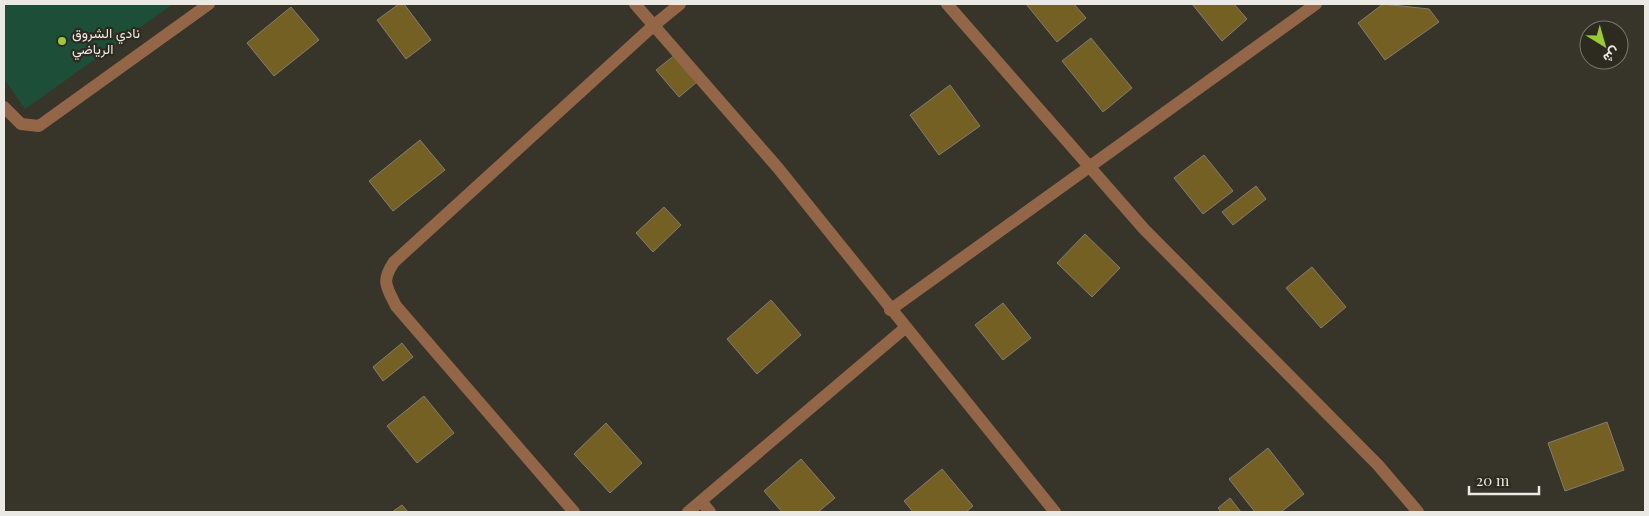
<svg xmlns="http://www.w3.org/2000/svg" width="1649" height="516" font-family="'Playfair Display',Vazirmatn,serif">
	<rect width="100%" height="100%" fill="#37342a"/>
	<path fill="#1d4e37" d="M4,4H173L25,109L4,79Z"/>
	<path fill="#746022" stroke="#827e73" d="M399,4H404L431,40L406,59L377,20Z
		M1026,4H1074L1086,18L1057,42Z
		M1192,4H1234L1247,19L1222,41Z
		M1383,4L1429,9L1439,22L1385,60L1358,23Z
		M291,7L319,40L274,76L247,43Z
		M1091,38L1132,88L1103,112L1062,61Z
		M675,55L697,82L679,97L656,70Z
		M950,85L980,126L939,155L910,115Z
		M420,140L445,170L393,211L369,181Z
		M1204,155L1233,191L1203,214L1174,178Z
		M1256,186L1266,199L1233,225L1222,212Z
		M664,207L681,225L653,252L636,233Z
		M1085,234L1120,268L1092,297L1057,263Z
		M1312,267L1346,307L1321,328L1286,288Z
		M771,300L801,335L757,374L727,339Z
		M1003,303L1031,338L1003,360L975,325Z
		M402,343L413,357L383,381L373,367Z
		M424,396L454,433L417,463L387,426Z
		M1607,422L1624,470L1565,491L1548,443Z
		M606,423L642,463L610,493L574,454Z
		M1268,448L1304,494L1281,512H1255L1229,479Z
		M801,459L835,498L818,512H782L764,491Z
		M942,469L973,506L966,512H913L904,501Z
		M1230,498L1241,512H1221L1218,508Z
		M402,505L408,512H392Z"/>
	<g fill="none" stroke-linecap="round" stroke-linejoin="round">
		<path stroke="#946648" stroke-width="12" d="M635,4L778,168L1055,512
			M947,4L1144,229L1378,465L1418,512
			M4,107L21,124L39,126L209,4
			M890,310L1316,4
			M701,501L710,512
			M574,512L396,306C386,286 381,281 394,262L653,26L680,4
			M688,512L905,328"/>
	</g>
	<circle fill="#9bcb33" stroke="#2d2a20" stroke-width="2" cx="62" cy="41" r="5"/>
	<g text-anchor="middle" stroke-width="4.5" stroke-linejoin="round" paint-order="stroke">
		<g font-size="14" fill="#ebe9e3" stroke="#2d2a20" text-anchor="start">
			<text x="72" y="38">نادي الشروق<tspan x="72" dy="16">الرياضي</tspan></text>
		</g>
	</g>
	<rect width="1649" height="516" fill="none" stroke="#ebe9e3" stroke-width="10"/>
	<g transform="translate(1604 45) rotate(143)"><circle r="24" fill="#2d2a20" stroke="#79766e"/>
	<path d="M0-4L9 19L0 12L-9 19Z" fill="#9bcb33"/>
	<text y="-8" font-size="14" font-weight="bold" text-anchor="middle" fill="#ebe9e3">ش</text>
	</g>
	<path d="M1469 486v8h70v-8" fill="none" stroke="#ebe9e3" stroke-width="2.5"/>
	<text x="1476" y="486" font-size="15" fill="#ebe9e3" stroke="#2d2a20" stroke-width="4" paint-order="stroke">20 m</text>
</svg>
